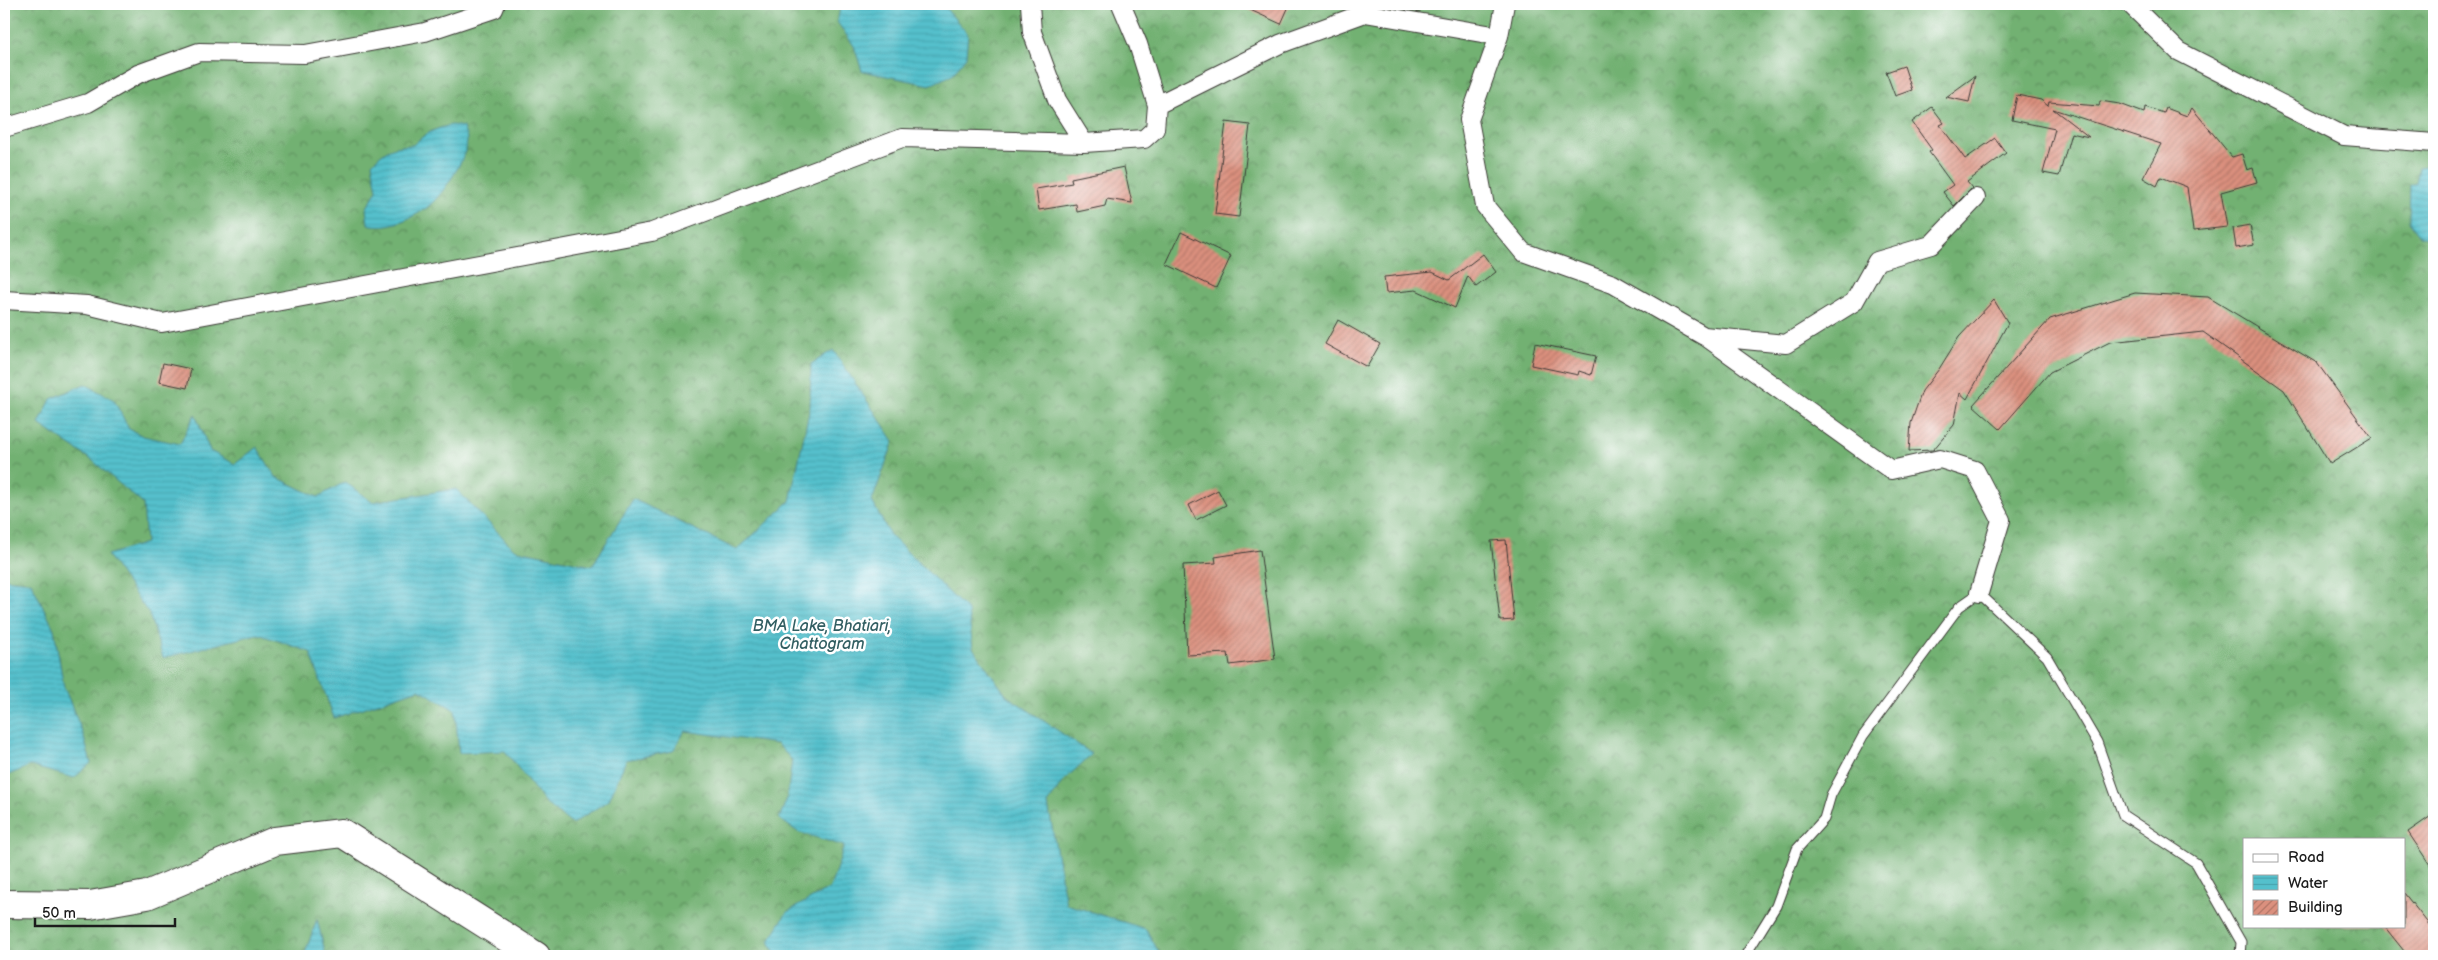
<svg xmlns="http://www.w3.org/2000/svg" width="2438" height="960" font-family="'Balsamiq Sans',sans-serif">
	<defs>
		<pattern id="forest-crowns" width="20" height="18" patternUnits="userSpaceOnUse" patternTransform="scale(1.25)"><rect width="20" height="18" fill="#72b172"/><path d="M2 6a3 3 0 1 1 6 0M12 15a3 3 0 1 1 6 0" fill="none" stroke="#5d8f5d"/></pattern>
		<pattern id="water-rules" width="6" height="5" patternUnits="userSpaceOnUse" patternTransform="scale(1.25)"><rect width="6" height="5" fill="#54c0cc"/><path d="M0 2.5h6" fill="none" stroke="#49a4af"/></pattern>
		<pattern id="building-hatch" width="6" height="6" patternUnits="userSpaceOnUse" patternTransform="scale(1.25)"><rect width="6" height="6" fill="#db907e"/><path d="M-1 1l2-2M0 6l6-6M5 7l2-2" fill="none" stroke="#b17566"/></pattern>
	</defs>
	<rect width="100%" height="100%" fill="#fff"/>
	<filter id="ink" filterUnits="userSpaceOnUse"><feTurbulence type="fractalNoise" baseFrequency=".02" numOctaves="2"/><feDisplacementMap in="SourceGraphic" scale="10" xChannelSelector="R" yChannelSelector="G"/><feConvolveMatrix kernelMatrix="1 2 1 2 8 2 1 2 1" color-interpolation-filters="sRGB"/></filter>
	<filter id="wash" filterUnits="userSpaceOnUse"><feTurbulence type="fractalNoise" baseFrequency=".0096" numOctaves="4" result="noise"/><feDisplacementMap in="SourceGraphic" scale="20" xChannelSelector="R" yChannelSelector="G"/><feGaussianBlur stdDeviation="1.12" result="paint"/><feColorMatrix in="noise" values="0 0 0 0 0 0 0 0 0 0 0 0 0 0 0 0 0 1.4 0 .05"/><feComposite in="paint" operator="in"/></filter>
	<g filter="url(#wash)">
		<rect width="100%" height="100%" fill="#eddcba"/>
		<path fill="url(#forest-crowns)" stroke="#476647" fill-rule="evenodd" d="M4,4H2434V956H4ZM2244,839H2404V926H2244Z"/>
		<path fill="url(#water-rules)" stroke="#386e74" d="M841,4H942L968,34L966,57L952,75L930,85L862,71L854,46L837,22Z
			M452,125L463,127C464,131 466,135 467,138C469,156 443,194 430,205C415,218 387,230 368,224L366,209L377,190L372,163C387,148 392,146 413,145C425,133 436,128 452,125Z
			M2434,165V238L2421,237L2409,221L2410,185L2416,183L2419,167Z
			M833,350L894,441L872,501L890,535L968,611L973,648L1006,695L1092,754L1063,781L1048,804L1066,904L1146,929L1161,956H776L769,941L787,912L830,888L844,846L798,832L779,819L787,798L792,760L777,744L685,731L673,751L626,760L609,800L572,824L546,804L505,751L459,753L455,710L419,689L334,718L310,652L258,634L163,658L149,614L107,555L146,543L143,504L93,461L39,424L51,399L85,384L114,400L129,429L143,436L180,444L195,414L210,451L235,464L257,447L276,477L318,497L345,482L372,502L456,489L514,549L592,566L633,499L737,550L790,501L810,407L811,364Z
			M4,579L31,582L54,629L64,687L83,734L91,763L74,778L30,766L4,777Z
			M317,919L326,956H304Z"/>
		<g id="blocks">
			<path fill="url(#building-hatch)" d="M1237,4H1290L1281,24Z
				M1904,66L1912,90L1895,96L1886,72Z
				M1975,76L1969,102L1946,97Z
				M2017,95L2041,100L2048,106L2049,102L2099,106L2100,101L2120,104L2144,113L2145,107L2164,113L2166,108L2187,116L2192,108L2232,157L2242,154L2247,170L2253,168L2257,182L2221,192L2227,227L2193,231L2187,187L2161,177L2157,186L2143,178L2161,144L2053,109L2089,137L2071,133L2059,176L2043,173L2055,129L2012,120Z
				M1932,107L1944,123L1940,125L1965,159L1995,138L2006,153L1967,182L1972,188L1954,206L1943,192L1953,185L1929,152L1932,150L1912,122Z
				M1226,122L1250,125L1239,217L1215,214Z
				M1124,167L1132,203L1107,199L1105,206L1077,212L1076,204L1039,210L1036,189L1072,183L1071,178Z
				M2250,225L2254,245L2236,248L2233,228Z
				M1181,232L1231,256L1216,288L1166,264Z
				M1483,254L1496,272L1476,287L1468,276L1455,308L1416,290L1386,293L1384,277L1432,272L1449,280Z
				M2135,293L2208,297L2317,363L2372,438L2330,464L2284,390L2203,332L2110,342L2050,372L2000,429L1973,405L2050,319Z
				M1994,300L2008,323L1967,399L1960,393L1954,425L1933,450L1909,451L1911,423L1922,391L1939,369L1959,337Z
				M1338,320L1380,344L1367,367L1325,344Z
				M1535,343L1596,356L1591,375L1579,371L1578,375L1531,365Z
				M163,363L191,369L187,388L159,382Z
				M1218,490L1226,505L1196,520L1189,505Z
				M1506,540L1514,620L1500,621L1491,541Z
				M1260,550L1275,659L1230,665L1228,653L1187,655L1183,565L1216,563L1215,557Z
				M2434,814V871L2408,832Z
				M2404,893L2434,931V956H2408L2384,926H2404Z"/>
		</g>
	</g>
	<g filter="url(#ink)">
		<use href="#blocks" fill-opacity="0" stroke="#3b3934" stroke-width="1"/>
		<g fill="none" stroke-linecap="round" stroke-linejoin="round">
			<g stroke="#3b3934" stroke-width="11">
				<path id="lane" d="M1745,956L1776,906L1797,849L1824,819L1831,795L1863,736L1959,607L1979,593L2047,657L2097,742L2123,815L2196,863L2241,942L2240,956"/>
			</g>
			<g stroke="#3b3934" stroke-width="20">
				<path id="street" d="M1030,4L1032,32L1057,100L1084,143
					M2130,4L2178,51L2344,136L2434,143
					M1499,36L1469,120L1485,206L1523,252L1613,284L1704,336L1786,344L1854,302L1877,261L1931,245L1976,198
					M1157,105L1280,44L1365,13L1499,36L1505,4
					M4,128L88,103L138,74L199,52L305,54L425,32L494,9L496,4
					M4,300L87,305L162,323L652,232L902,138L1084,143L1144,139L1155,129L1157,105L1138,44L1121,4
					M1706,337L1891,470L1940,459L1975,470L2001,520L1979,593"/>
			</g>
			<g stroke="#3b3934" stroke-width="30">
				<path id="primary" d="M4,904L90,905L147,895L275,841L342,833L536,956"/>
			</g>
			<use href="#lane" stroke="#fff" stroke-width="9"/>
			<use href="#street" stroke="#fff" stroke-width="18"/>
			<use href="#primary" stroke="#fff" stroke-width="28"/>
		</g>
	</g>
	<g text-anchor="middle" stroke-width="5" stroke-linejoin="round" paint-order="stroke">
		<g font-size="16" font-style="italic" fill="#325e62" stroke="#fff">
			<text x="822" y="631">BMA Lake, Bhatiari,<tspan x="822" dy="18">Chattogram</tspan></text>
		</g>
	</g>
	<rect width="2438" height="960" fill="none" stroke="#fff" stroke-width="20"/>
	<rect x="2243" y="838" width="162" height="90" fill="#ffffff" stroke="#a4a4a4"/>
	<rect x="2253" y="854" width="25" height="8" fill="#ffffff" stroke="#a4a4a4"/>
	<text x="2288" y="862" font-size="15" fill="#1c1c1c">Road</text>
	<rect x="2253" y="875" width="25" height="15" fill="url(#water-rules)" stroke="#a4a4a4"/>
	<text x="2288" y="888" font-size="15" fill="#1c1c1c">Water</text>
	<rect x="2253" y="900" width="25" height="15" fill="url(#building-hatch)" stroke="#a4a4a4"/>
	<text x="2288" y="912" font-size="15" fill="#1c1c1c">Building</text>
	<path d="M35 918v8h140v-8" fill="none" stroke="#1c1c1c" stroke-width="2.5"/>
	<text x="42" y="918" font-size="15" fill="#1c1c1c" stroke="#ffffff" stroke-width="4" paint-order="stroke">50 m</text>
</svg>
